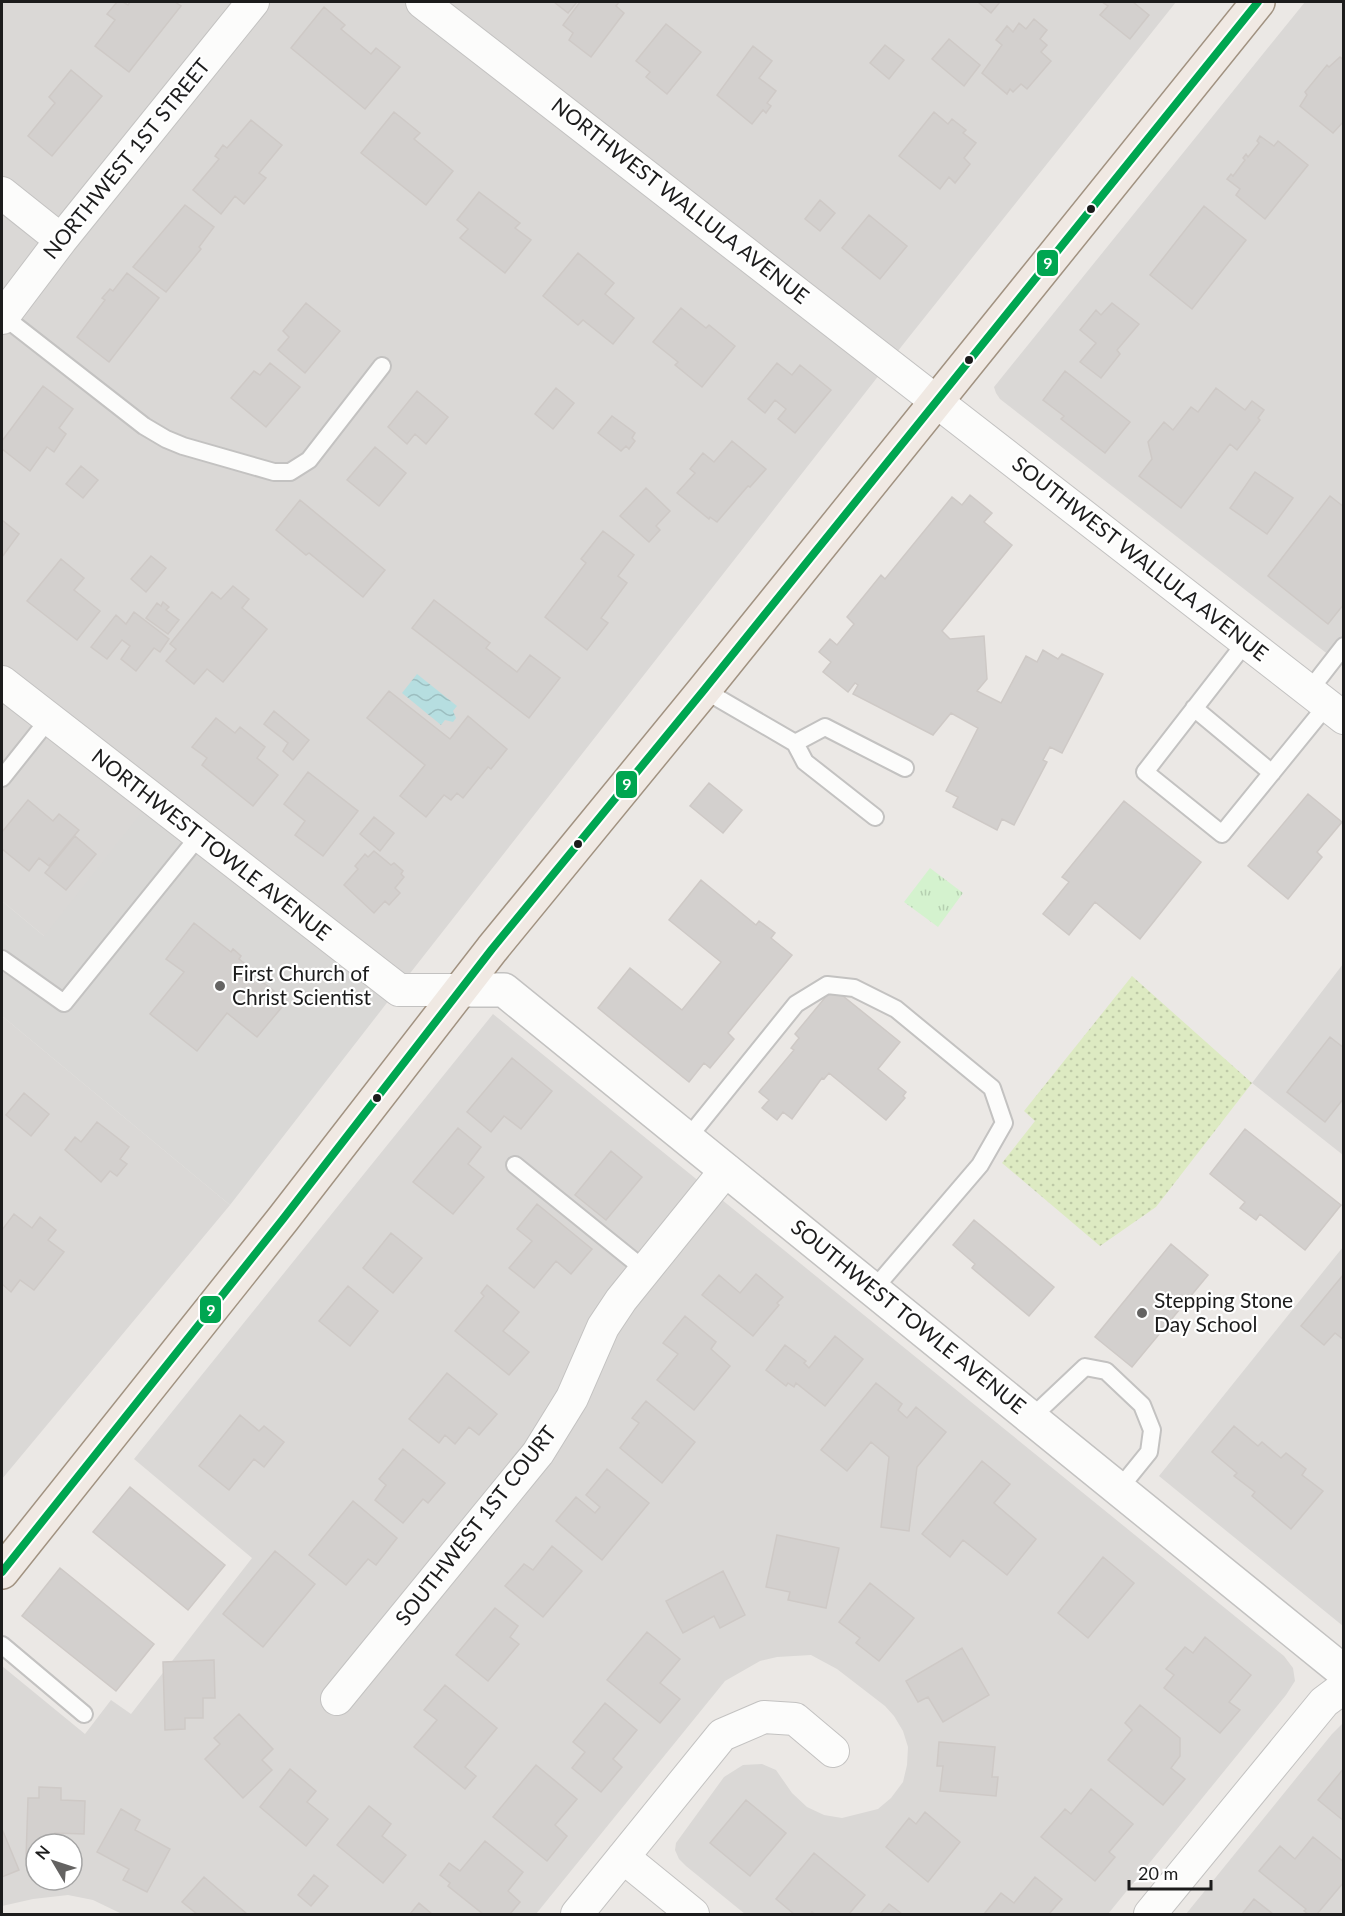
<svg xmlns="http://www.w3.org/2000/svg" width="1345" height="1916" font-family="Lato,sans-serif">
	<defs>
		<pattern id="park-tufts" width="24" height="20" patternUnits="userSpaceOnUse" patternTransform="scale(1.5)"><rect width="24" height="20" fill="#d4f2ce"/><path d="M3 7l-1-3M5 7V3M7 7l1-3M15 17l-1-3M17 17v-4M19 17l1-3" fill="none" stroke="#b5cfb0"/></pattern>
		<pattern id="garden-dots" width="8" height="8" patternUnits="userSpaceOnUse" patternTransform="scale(1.5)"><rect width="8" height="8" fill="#ddeac2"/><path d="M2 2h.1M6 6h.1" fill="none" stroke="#bdc8a6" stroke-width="1.8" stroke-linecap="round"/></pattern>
		<pattern id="water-waves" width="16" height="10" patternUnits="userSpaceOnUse" patternTransform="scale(1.5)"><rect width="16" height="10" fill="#b6dee0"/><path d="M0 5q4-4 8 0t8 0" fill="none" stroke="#9cbec0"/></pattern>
	</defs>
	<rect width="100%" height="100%" fill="#ebe8e5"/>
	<path fill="#dad8d6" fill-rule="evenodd" d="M2,2H1176L905,342L393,995L44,936L2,901Z
		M1305,2H1343V666L1000,399L996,393L994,387Z
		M1343,964V1155L1252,1083Z
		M493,1014L1284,1656L1293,1668L1295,1681L1286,1695L1108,1914H745L686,1866L679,1859L675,1850L676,1843L724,1777L743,1765L762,1764L776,1770L792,1793L807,1807L824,1815L842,1818L878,1809L891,1798L903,1782L907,1765L908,1747L903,1731L894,1716L885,1706L837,1669L811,1655L777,1657L760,1661L725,1681L536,1914H122L93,1900L68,1895L33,1899L2,1906V1666L85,1734L111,1700L131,1714L252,1558L134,1459ZM36,1844H72V1880H36Z
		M2,1016L230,1205L2,1479Z
		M1343,1247V1626L1159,1476Z
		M1343,1723V1914H1186L1332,1734Z"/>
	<path fill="#d9d8d6" d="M148,804L393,995L230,1205L2,1016V901L44,936Z"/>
	<path fill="url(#park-tufts)" d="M930,868L963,893L938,927L904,902Z"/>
	<path fill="url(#garden-dots)" d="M1132,976L1252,1083L1156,1207L1100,1246L1002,1163L1035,1121L1024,1111Z"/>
	<path fill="url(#water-waves)" d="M417,674L457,706L453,711L456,718L453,722L445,720L441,725L402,693Z"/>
	<path fill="#d3d0ce" stroke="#cec9c6" stroke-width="1.5" d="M117,2H123L128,5L130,2H175L181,6L129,72L95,46L115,20L107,14Z
		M554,2H577L568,13Z
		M580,2H619L616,6L624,13L591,57L569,40L573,33L563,25Z
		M978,2H1000L991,13Z
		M1102,2H1133L1149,15L1130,39L1100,15L1108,6Z
		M324,7L345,25L341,29L371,54L376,48L400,67L365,109L291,48Z
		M1034,19L1047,30L1040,39L1047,45L1041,52L1051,61L1027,89L1021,84L1013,92L1010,89L1007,94L982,73L1002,45L996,40L1007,26L1013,32L1019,23L1026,29Z
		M666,24L701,52L667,94L646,77L650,72L636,61Z
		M949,39L980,65L964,86L932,59Z
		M885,45L904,60L889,79L870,63Z
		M753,46L772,61L759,78L776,91L767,103L771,106L766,113L763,110L752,124L717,95Z
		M1340,57L1344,60V121L1333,133L1300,106L1307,95L1305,92L1327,65L1329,67Z
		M71,70L102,96L52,156L28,136L55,103L49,97Z
		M394,112L420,133L414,139L453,171L426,205L361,153Z
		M934,112L948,124L952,119L966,130L963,133L976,143L964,158L970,164L955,183L949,177L940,189L899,156Z
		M251,120L282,145L259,173L266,178L244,204L235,196L221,214L193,190L219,159L215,156L223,145L227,148Z
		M1260,136L1274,146L1278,141L1308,165L1265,219L1236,195L1240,189L1227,179L1231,174L1233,176L1245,160L1243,158L1246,154L1248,157L1259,143L1257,141Z
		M479,192L520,223L515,228L531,240L505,273L460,238L468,229L457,220Z
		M820,200L835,213L820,231L805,219Z
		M185,205L214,227L199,247L201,249L166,292L133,267Z
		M1204,206L1246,240L1192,309L1150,275Z
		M869,215L907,246L880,279L842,248Z
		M578,253L614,283L605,294L634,318L613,344L583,320L578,325L543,296Z
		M127,273L159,298L109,362L77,337L105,300L102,298L110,289L113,291Z
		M306,303L340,331L305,373L278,350L289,337L283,331Z
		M1112,303L1139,324L1117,350L1120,354L1101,378L1080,362L1096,343L1080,330L1096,310L1101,315Z
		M681,308L706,328L709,325L735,346L702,387L675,365L678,362L653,342Z
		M270,363L300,387L266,427L231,398L254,371L260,375Z
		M777,363L792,375L800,365L831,390L795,433L778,419L786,409L775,400L765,413L748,399Z
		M1065,371L1130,422L1105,453L1061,419L1064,416L1043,400Z
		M43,386L73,409L59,428L66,434L54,452L47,447L30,471L2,449V441Z
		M556,388L574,403L553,429L535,414Z
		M1216,388L1245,410L1252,401L1264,410L1258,418L1260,420L1237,450L1230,444L1181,508L1139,476L1152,459L1148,442L1164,422L1173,430L1191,407L1198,412Z
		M417,391L448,417L426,444L415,434L407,444L388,427Z
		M612,416L635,433L632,438L635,441L629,449L626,446L621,451L598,433Z
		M732,441L766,469L750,487L748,486L717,522L710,517L709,519L677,493L695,473L690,469L703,453L714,462Z
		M375,447L406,473L379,506L347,480Z
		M81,466L98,480L83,498L66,484Z
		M1255,472L1293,498L1267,534L1230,508Z
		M646,488L670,511L656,526L660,530L649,542L620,516Z
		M970,495L992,513L984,522L1012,545L942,631L950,639L984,636L987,679L977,691L1001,703L1026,656L1037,662L1043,650L1058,659L1062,654L1103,674L1062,753L1050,747L1043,760L1047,762L1014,825L1002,819L997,830L953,807L958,797L946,791L978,728L951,713L933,735L853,694L858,685L855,683L848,692L823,672L831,662L819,652L830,639L837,645L854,624L847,617L881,575L885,579L952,497L962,505Z
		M1330,496L1344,507V604L1328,624L1268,576Z
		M300,500L385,570L363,597L309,553L306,555L276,530Z
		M2,520L19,534L2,557Z
		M603,531L634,555L618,576L627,583L601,618L608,623L587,650L545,617L586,563L581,559Z
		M151,556L166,568L146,592L131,579Z
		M61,559L84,578L74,590L100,611L77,640L27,601Z
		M233,586L249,599L242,608L267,629L223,682L207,669L194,684L166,661L176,649L170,644L212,592L221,599Z
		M434,600L490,643L486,648L517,672L530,655L560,678L529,718L412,628Z
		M163,602L169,607L166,610L179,620L168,634L146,618L157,603L161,606Z
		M134,612L169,639L160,652L154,648L136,671L121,659L130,646L122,640L107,659L91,647L116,615L126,624Z
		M389,691L450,739L468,716L507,749L491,769L488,767L463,798L457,793L451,800L444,795L426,817L400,796L425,765L367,718Z
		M274,711L309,740L293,760L283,751L288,743L264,724Z
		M216,718L235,733L240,727L265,747L257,758L278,775L253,806L202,765L207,758L192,747Z
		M308,772L358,811L323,856L295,835L305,821L284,804Z
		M709,783L742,810L723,833L690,806Z
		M1308,794L1342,822L1317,852L1322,857L1288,899L1248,866Z
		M28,800L53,821L59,814L79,830L49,866L39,858L29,871L2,849V832Z
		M1124,801L1201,862L1140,939L1095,902L1069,935L1043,914L1069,882L1062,877Z
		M374,817L394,833L380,851L360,834Z
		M75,836L96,854L66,890L45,873Z
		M374,851L391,865L394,863L403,871L401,874L404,877L395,888L400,893L389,905L385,901L374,913L344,885L358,869L355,866L365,854L368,857Z
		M701,880L756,925L759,921L775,933L771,938L792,955L728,1033L734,1039L710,1068L704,1063L689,1082L598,1008L630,968L682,1010L721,962L669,920Z
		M194,923L231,952L233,949L241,956L239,959L244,963L242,966L287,1001L257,1037L227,1013L197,1051L150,1014L184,972L166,959Z
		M833,988L900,1042L878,1069L906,1092L903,1096L905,1098L886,1120L829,1073L824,1079L822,1078L792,1119L783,1112L777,1120L762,1108L769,1100L759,1092L794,1050L791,1048L799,1038L795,1034Z
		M1330,1037L1344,1048V1098L1325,1122L1287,1092Z
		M512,1058L552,1091L521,1129L504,1116L491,1132L467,1112Z
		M24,1093L49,1114L31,1136L6,1115Z
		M97,1122L129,1147L120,1159L127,1164L117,1176L110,1171L101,1182L65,1150L75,1137L81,1142Z
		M458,1128L481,1147L468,1164L484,1177L453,1214L413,1182Z
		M1245,1129L1341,1205L1305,1250L1260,1214L1256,1220L1240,1208L1245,1202L1210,1174Z
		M611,1151L642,1177L606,1220L575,1195Z
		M537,1204L592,1249L571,1274L556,1261L534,1288L509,1268L532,1241L517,1229Z
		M14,1214L32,1228L40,1217L56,1230L48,1240L64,1252L34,1290L20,1280L11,1292L2,1284V1230Z
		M974,1220L1054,1287L1029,1316L972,1268L975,1264L953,1245Z
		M391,1233L422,1258L393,1293L363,1268Z
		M1171,1244L1208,1275L1132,1367L1095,1337Z
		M756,1274L783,1297L777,1303L779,1305L753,1336L702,1295L719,1275L740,1293Z
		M1343,1275L1344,1340L1335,1333L1324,1345L1301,1326Z
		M487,1285L519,1312L503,1331L529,1352L509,1375L455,1331L484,1296L481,1293Z
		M348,1286L378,1311L350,1346L319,1321Z
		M685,1316L716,1342L711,1349L730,1366L694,1410L657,1380L678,1354L663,1343Z
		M835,1336L863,1359L825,1406L796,1383L794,1387L788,1383L786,1386L766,1370L785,1345L806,1361L804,1363L809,1368Z
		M447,1373L497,1414L479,1435L469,1427L455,1444L445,1435L439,1443L409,1419Z
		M876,1383L902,1404L898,1410L907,1418L916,1407L946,1432L917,1467L909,1531L881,1527L889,1457L871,1442L847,1471L821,1450Z
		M646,1401L695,1442L662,1483L620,1448L639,1423L632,1418Z
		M240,1415L259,1431L264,1426L284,1442L264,1467L254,1459L229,1490L199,1466Z
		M1234,1426L1258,1446L1262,1442L1281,1458L1286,1453L1306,1469L1302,1475L1323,1491L1291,1529L1252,1496L1255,1492L1234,1476L1237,1473L1212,1452Z
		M403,1449L445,1483L428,1503L423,1499L403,1523L375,1500L386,1485L379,1479Z
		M982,1461L1010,1484L994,1503L1036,1539L1007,1575L963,1540L950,1557L922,1534Z
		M607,1469L649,1503L602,1560L556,1521L576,1497L595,1513L600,1507L586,1495Z
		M130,1487L225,1565L188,1610L93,1532Z
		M353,1501L397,1538L376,1565L368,1559L346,1585L309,1555Z
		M777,1535L839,1548L826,1608L788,1600L790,1592L766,1587Z
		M552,1546L582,1571L543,1617L505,1586L524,1564L533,1570Z
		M275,1551L315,1584L263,1647L223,1614Z
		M1103,1557L1134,1583L1088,1638L1058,1613Z
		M60,1568L154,1644L116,1691L22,1616Z
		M723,1571L745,1615L720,1628L714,1616L683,1633L666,1601Z
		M870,1583L914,1618L879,1661L856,1643L860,1638L839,1622Z
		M495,1608L518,1626L510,1637L519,1644L488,1681L456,1655Z
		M647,1632L680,1659L660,1683L680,1699L660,1723L607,1680Z
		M1205,1637L1251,1675L1229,1702L1240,1710L1220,1733L1164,1688L1174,1675L1166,1669L1185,1647L1193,1653Z
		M962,1648L989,1695L943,1722L928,1697L918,1702L906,1681Z
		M214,1660L215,1698H203V1718H185V1729L165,1730L163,1662Z
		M445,1685L497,1728L465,1767L476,1776L465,1789L414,1747L437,1720L424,1710Z
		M605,1703L637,1730L613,1759L622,1767L601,1792L572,1768L585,1752L573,1742Z
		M1140,1705L1180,1738V1756L1171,1768L1185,1779L1163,1805L1108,1760L1132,1730L1125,1723Z
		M239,1714L273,1749L262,1760L272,1770L243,1798L205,1759L220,1744L214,1738Z
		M939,1742L995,1747L992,1777H998L996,1796L940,1791L943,1766H937Z
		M536,1765L577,1799L555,1825L567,1836L547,1861L493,1817Z
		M1344,1768V1821L1318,1800Z
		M290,1769L316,1791L307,1802L328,1819L306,1846L260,1807Z
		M39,1787L61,1788V1800L85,1801L84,1834L55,1833V1844H36V1859H26L28,1798H39Z
		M1091,1789L1133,1824L1109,1852L1115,1857L1095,1881L1041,1837L1065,1809L1071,1814Z
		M746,1800L786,1833L750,1876L710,1843Z
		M369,1806L391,1824L382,1836L406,1855L383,1883L337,1845Z
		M121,1809L140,1820L135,1830L170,1849L147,1892L123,1880L129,1869L97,1852Z
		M925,1812L960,1842L928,1882L886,1847L909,1818L916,1824Z
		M2,1829L19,1870L2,1877Z
		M1313,1837L1344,1862V1882L1317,1914H1308L1304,1911L1306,1909L1259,1871L1280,1846L1295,1859Z
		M485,1841L523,1872L508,1891L520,1902L510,1914H483L448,1886L450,1883L440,1875L449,1863L460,1871Z
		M814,1853L865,1895L849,1914H815L812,1912L810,1914H794L776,1899Z
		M314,1875L328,1886L311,1906L298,1895Z
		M204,1877L247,1914H197L182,1902Z
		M1035,1877L1062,1899L1049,1914H984L1001,1893L1014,1903Z
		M1254,1899L1273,1914H1242Z
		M419,1903L432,1914H410Z
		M889,1904L902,1914H880Z"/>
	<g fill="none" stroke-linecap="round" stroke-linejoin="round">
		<g stroke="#c3c2c1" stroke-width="20">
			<path id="service" d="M3,316L144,426L166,439L183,446L274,472H290L309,460L382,366
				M1246,642L1145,772L1222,834L1327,705
				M704,690L795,743L825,727L905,768
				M1309,691L1344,646
				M1194,708L1272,773
				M795,743L805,762L875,817
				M2,778L49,719
				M2,959L64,1003L199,836
				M687,1139L796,1004L827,985L854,988L896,1009L992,1088L1004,1123L980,1165L873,1290
				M515,1165L645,1270
				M1031,1418L1085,1367L1106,1371L1142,1405L1152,1430L1149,1452L1119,1489
				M2,1645L84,1714"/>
		</g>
		<g stroke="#c3c2c1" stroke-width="34">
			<path id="minor" d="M422,2L1344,718
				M2,193L61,240
				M2,318L61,240L253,2
				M2,682L399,990H462
				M337,1699L538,1453L572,1398L603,1327L621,1300L726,1170
				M623,1857L693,1914
				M577,1914L722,1735L764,1717L795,1719L833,1751
				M1150,1914L1324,1702L1344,1687"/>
		</g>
		<g stroke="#c3c2c1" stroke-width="36">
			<path id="tertiary" d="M462,990H504L1344,1672"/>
		</g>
		<g stroke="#a19281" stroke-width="36">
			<path id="primary" d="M2,1572L283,1219L492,949L704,690L1258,2"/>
		</g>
		<use href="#service" stroke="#fcfcfb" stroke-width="16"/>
		<use href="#minor" stroke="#fcfcfb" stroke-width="32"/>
		<use href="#tertiary" stroke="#fcfcfb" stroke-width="33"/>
		<use href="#primary" stroke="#f0e9e3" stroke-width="33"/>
		<g stroke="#fff" stroke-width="12">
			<path id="bus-1" d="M2,1572L283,1219L492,949L704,690L1258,2"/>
		</g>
		<use href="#bus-1" stroke="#00a651" stroke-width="8"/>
	</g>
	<g fill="#1c1c1c" stroke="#fff" stroke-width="2">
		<circle cx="1091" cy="209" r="5"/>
		<circle cx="969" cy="360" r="5"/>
		<circle cx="578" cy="844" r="5"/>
		<circle cx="377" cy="1098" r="5"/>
	</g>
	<g fill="#646362" stroke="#fff" stroke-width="2">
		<circle cx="220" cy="986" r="6"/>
		<circle cx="1142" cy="1313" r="6"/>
	</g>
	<g text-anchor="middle" stroke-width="4.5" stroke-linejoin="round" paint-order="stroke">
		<g font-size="21" fill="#1c1c1c" stroke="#fff">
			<text transform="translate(127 159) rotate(-51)" y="7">NORTHWEST 1ST STREET</text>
			<text transform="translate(680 201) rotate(38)" y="7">NORTHWEST WALLULA AVENUE</text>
			<text transform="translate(1140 559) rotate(38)" y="7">SOUTHWEST WALLULA AVENUE</text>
			<text transform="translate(211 845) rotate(38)" y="7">NORTHWEST TOWLE AVENUE</text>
			<text transform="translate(908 1317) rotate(39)" y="7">SOUTHWEST TOWLE AVENUE</text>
			<text transform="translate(476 1526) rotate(-52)" y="7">SOUTHWEST 1ST COURT</text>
		</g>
		<g font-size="21" fill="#1c1c1c" stroke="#fff" text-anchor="start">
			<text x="232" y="981">First Church of<tspan x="232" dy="24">Christ Scientist</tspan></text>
			<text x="1154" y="1308">Stepping Stone<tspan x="1154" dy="24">Day School</tspan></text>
		</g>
	</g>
	<g stroke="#fff" stroke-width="2">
		<rect x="1036" y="249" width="23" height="28" rx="6" fill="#00a651"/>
		<rect x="615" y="770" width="23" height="29" rx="6" fill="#00a651"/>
		<rect x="199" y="1295" width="23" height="29" rx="6" fill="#00a651"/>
	</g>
	<g font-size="16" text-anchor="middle" font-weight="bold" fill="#fff">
		<text x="1048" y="269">9</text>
		<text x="627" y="790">9</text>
		<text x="211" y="1316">9</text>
	</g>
	<rect width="1345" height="1916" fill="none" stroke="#1c1c1c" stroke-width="6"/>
	<g transform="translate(54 1862) rotate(309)"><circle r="28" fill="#ffffff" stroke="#a4a4a4" stroke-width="1.5"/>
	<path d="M0-4.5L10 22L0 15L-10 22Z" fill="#646362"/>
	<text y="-9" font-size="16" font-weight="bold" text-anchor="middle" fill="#1c1c1c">N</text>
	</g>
	<path d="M1129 1880v9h82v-9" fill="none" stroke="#1c1c1c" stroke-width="3"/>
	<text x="1138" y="1880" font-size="18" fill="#1c1c1c" stroke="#ffffff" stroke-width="4.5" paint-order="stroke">20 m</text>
</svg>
